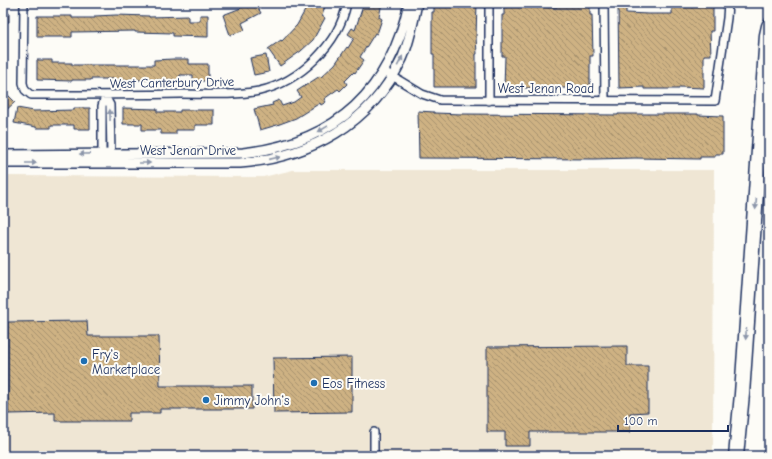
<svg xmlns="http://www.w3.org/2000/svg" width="772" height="459" font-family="'Comic Neue',sans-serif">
	<defs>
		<pattern id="building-back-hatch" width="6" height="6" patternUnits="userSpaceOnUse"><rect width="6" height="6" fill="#ceb283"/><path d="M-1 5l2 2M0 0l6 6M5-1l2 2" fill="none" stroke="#a6916e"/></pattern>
	</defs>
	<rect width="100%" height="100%" fill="#fdfcf7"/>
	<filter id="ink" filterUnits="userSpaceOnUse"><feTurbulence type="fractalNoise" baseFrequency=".025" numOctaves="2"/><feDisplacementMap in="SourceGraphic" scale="8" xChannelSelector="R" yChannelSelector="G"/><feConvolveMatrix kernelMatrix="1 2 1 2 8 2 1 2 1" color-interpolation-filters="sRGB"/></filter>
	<g filter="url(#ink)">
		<path fill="#efe6d4" d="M293,170H714L713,456H3V176L263,177Z"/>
		<path fill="url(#building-back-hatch)" stroke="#1b2f5e" d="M246,3H255L261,13L242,23L245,30L230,35L223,15L241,8L240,6Z
			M309,3H326L322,16L325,18L313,40L301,51L280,66L268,49L281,40L282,41L297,25Z
			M364,3H382L379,17L382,19L377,34L375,33L360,57L364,60L355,73L354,72L345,81L347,84L340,91L338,89L324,99L326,102L321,105L320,103L296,118L277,125L260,130L254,109L273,105L272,103L279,100L282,106L294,102L301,97L297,91L320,76L321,77L335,64L347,47L348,48L354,38L348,34L352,28L355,30Z
			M434,3H477L476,37L477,54H476V87H434V54H432V12H434Z
			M504,3H545V7H557V3H590V15H592L593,56H590V88H504L505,56H502V15H504Z
			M618,3H626V13L648,14H672V3H713V31H710L711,55H704V88L679,87V89H644V87L619,88Z
			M3,13H9V22H3Z
			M116,15L149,16V17L188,16V21H200V15H208V37L173,36V33L135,32V31L72,32V37H37V16H72V18H95V16Z
			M266,55L269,72L254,75L250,58Z
			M173,59H189V64H208V81H193V75H180V82H173V80H115V79H91V80H72V81L37,80V60H52V63H72V65H154V60Z
			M3,90L15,102L3,113Z
			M17,108L34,111L74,110V108H90V129H74V125H51V128H36V127L14,123Z
			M123,108L157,109V112H180V110H214V125H195V130H176V134H161V130H142V124H123Z
			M418,111L434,112V113L462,114L618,115V114H698V115L723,116V154H715V157H700V159L635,158L594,159L419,158Z
			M87,321L88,336H159L160,386H252V409H160V413H129V421H55V413L8,414V322Z
			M627,346V366H648V412L630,413V432H530V446H505V432H487V347Z
			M352,357V412L274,413L273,358Z"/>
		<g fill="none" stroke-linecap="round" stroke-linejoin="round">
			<g stroke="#1b2f5e" stroke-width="10">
				<path id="minor" d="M24,3L23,83L25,90L31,95C81,95 130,95 180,94C206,94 233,96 259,91C300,82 339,44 347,3
					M489,3V101
					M604,3L605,100
					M384,71L422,94L440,100L715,101L727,18L728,3
					M105,96L110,105L111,154L109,157
					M104,157L102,154V106L105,96
					M374,456V432"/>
			</g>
			<g stroke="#1b2f5e" stroke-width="12">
				<path id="tertiary" d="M3,155L243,153C334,143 390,93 409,3
					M3,163H240C310,157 371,124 402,59C410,41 413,22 417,3"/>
			</g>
			<g stroke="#1b2f5e" stroke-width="17">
				<path id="motorway" d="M736,456L742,394L767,35L769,26"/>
			</g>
			<use href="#minor" stroke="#fdfcf7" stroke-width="7"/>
			<use href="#tertiary" stroke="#fdfcf7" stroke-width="9"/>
			<use href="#motorway" stroke="#fdfcf7" stroke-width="14"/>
		</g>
		<defs><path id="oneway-solid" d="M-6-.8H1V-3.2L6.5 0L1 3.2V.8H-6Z"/></defs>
		<g fill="#8c96aa">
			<use href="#oneway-solid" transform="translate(400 61) rotate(-63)"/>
			<use href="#oneway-solid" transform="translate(110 115) rotate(-91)"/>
			<use href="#oneway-solid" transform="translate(323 129) rotate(149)"/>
			<use href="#oneway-solid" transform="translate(85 154) rotate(179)"/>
			<use href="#oneway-solid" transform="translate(275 158) rotate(-13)"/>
			<use href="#oneway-solid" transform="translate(31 163)"/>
			<use href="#oneway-solid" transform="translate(145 163)"/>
			<use href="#oneway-solid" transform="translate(756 204) rotate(94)"/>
			<use href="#oneway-solid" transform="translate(746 334) rotate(94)"/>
		</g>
	</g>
	<g fill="#1f6fb2" stroke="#fdfcf7" stroke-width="1.5">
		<circle cx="84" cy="361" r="4"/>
		<circle cx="314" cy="383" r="4"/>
		<circle cx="206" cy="400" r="4"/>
	</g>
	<g text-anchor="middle" stroke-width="4" stroke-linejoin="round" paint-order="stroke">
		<g font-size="13" fill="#1b2f5e" stroke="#fdfcf7">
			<text transform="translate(172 82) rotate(-1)" y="5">West Canterbury Drive</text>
			<text x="546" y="93">West Jenan Road</text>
			<text x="188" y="155">West Jenan Drive</text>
		</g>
		<g font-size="13" fill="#1b2f5e" stroke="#fdfcf7" text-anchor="start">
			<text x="92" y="359">Fry's<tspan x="92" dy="15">Marketplace</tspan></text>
			<text x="322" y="388">Eos Fitness</text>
			<text x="214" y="405">Jimmy John's</text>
		</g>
	</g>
	<rect width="772" height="459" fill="none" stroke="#fdfcf7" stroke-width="16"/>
	<rect x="8" y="8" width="756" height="443" fill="none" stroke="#1b2f5e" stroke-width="1.5" filter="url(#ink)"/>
	<path d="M618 425v6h110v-6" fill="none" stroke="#1b2f5e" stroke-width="2"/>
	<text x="624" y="425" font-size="12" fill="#1b2f5e" stroke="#fdfcf7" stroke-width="3" paint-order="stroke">100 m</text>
</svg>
